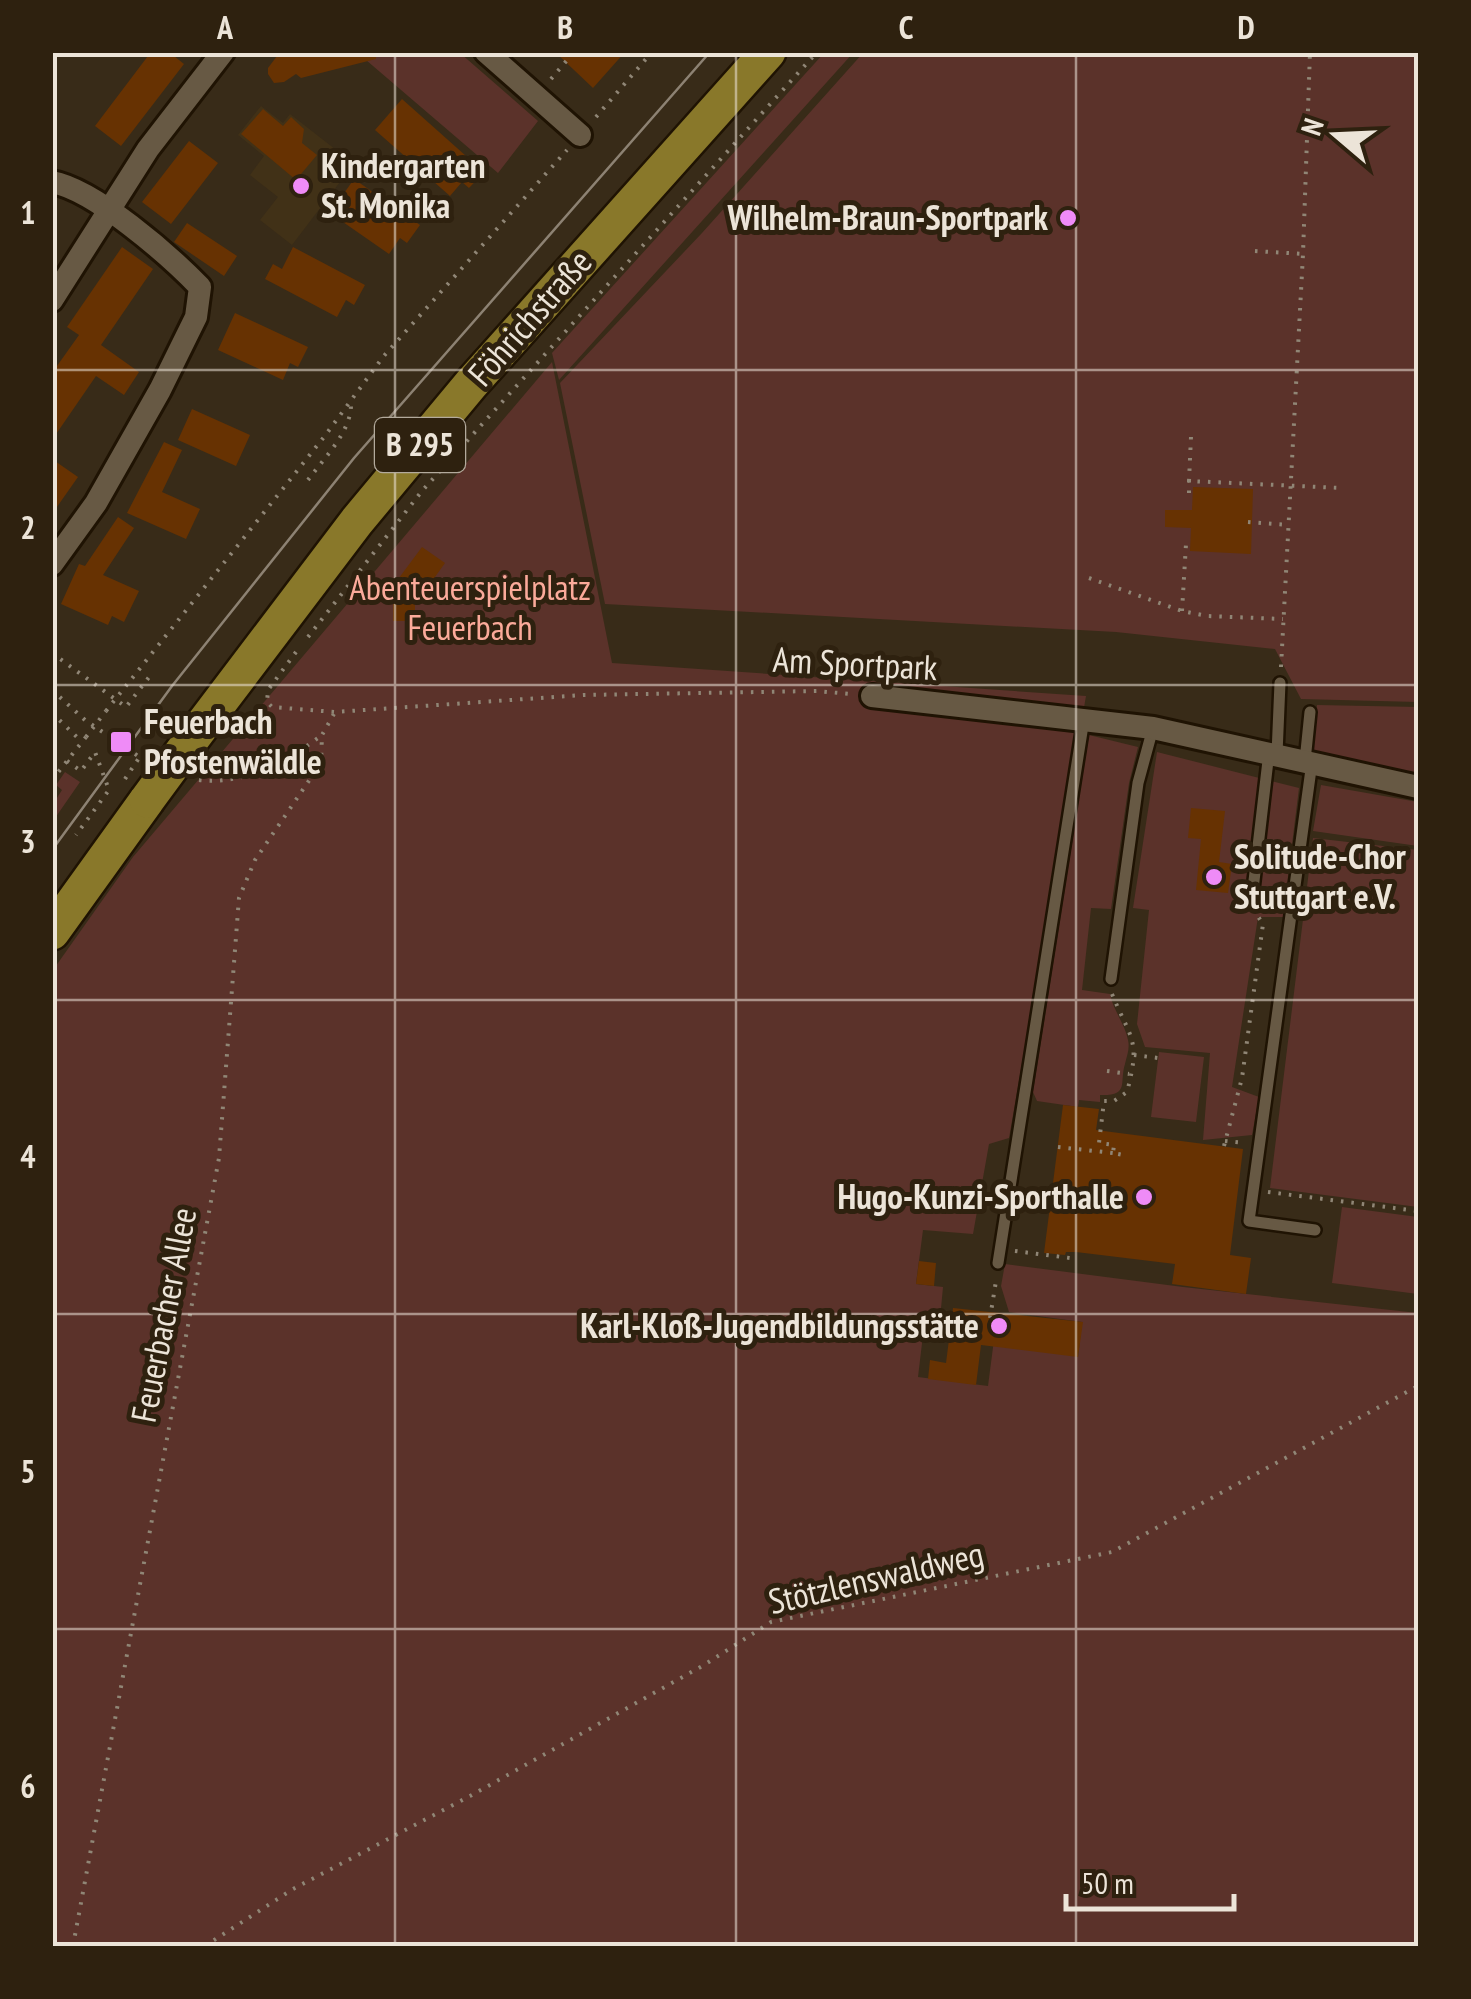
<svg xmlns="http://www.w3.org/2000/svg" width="1471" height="1999" font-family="'PT Sans Narrow',sans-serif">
	<rect width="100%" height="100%" fill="#382b18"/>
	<path fill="#413117" d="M261,106L283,123L290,114L340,153L332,164L346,174L292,245L260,220L278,197L250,175L264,156L238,135Z"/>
	<path fill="#5b322a" d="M367,53H460L538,121L498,173L366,60Z
		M824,53H853L559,380L552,353Z
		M863,53H1418V702L1301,699L1275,649L1116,632L605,604L560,383L702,233Z
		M552,362L612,663L1086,696L1009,1138L989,1144L973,1234L923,1230L916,1284L943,1287L940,1319L925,1318L918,1377L988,1386L995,1332L1078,1357L1082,1322L1009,1312L1001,1286L1005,1264L1183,1287L1418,1313V1946H53V970L133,857Z
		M1317,705L1418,707V775L1313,753Z
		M1089,735L1138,747L1129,783L1111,909L1091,908L1082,990L1110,994C1113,1010 1125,1024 1128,1040C1130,1049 1127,1055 1125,1064C1119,1083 1130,1096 1100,1095V1102L1079,1100L1078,1107L1037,1101L1033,1092Z
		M1157,752L1299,788L1283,917H1258L1232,1087L1259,1097L1252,1135L1203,1140L1210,1053L1145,1047L1137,1024L1149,910L1133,908Z
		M65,772L80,782L53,821V804L62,790L56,785Z
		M1321,785L1418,802V846L1313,831Z
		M1313,838L1418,850V1207L1270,1188Z
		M1159,1052L1204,1057L1196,1122L1151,1117Z
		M1342,1207L1418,1217V1294L1332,1283Z"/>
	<path fill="#673202" d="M151,52H169L184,64L121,146L95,126Z
		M280,52H376V59L301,78L296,74L284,82L274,83L268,74V68Z
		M555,52H625L593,88Z
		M402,99L484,172L469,188L462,182L450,196L375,130Z
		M263,109L283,126L291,117L304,129L302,143L317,155L296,180L241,134Z
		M189,141L218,163L171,224L142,202Z
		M354,179L420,225L407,243L400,238L389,254L330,213Z
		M187,223L237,256L224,276L174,242Z
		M122,247L153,269L101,345L139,372L124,395L96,376L52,440V373L79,335L67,327Z
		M293,247L365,285L354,305L346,300L337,317L265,279L273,264L282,269Z
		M235,313L308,347L298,367L290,363L283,380L218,350Z
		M192,409L250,435L236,466L178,440Z
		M164,442L182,450L162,492L200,509L186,539L127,513Z
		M52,459L78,477L52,514Z
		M1193,487L1253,489L1251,554L1190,551L1191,528L1165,527V510H1192Z
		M118,517L134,528L103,575L139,591L124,622L112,616L108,625L61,604L79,564L85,566Z
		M422,547L445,563L415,605V621H393V586Z
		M1191,808L1225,811L1219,862L1232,864L1228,893L1196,890L1201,839L1188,838Z
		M1063,1105L1099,1109L1096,1130L1243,1149L1230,1255L1251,1258L1246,1294L1172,1284L1175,1264L1076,1252H1066L1065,1255L1044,1253Z
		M919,1261L936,1263L934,1286L916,1284Z
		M953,1308L1083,1322L1078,1357L981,1345L976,1385L928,1379L930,1360L946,1363Z"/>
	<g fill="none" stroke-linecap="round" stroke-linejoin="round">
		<g stroke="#1f1303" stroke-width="16">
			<path id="service" d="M1277,754L1280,683
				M1305,761L1310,712
				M1312,762L1249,1221L1315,1230
				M1252,898L1269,752
				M1111,979L1138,783L1153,728
				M998,1263L1084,719"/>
		</g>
		<g stroke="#1f1303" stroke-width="28">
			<path id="minor" d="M486,52L580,135
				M52,182C95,190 169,255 200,287L196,317L160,390L96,503L52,564
				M52,300L148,149L223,52
				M872,696L1153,728L1418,787"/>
		</g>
		<g stroke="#1f1303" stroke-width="40">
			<path id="primary" d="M191,740L357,521L471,384L768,52
				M52,932L147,800"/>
		</g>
		<path stroke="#908676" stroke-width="4" stroke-dasharray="2.5 8" stroke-linecap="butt" d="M551,79L574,52
			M596,117L652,52
			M1255,251L1303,254
			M1191,437L1189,481L1342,488
			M308,480C324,458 352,431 351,403
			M1189,493V481
			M1248,522L1289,525
			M1089,578L1182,611L1207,616L1283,619
			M1182,611L1186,544
			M308,637L422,491L817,52
			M296,652L268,690L267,702L272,707L335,712L584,695L817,691L850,694
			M52,653L126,707L153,672
			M1281,667L1303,254L1310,52
			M52,690L85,720L144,760
			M106,711L324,437L383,357L567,150
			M52,713L81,741
			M67,761L81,771L95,752L109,790L76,835
			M125,779L139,758
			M52,780L86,737
			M199,780C246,785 286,762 322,735
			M1112,994C1131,1040 1141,1039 1127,1092L1114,1101H1104L1099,1143L1114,1145L1113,1153L1123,1155
			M1134,1055L1158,1058
			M1107,1071L1129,1074
			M1225,1141L1244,1143
			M1224,1146L1242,1078L1263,924L1255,912
			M1058,1147L1113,1153
			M1268,1192L1418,1211
			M1015,1251L1070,1258V1252
			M990,1318L996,1281
			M73,1946L219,1158L239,898L255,860L321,763L322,735L335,712
			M205,1946L293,1889L470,1796L704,1665L771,1622L1112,1552L1418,1386"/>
		<use href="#service" stroke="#675944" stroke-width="11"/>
		<use href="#minor" stroke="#675944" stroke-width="22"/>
		<use href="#primary" stroke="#89782a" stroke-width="35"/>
		<path stroke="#8d8273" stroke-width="2.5" d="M52,850L172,686L354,458L710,52"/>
		<g stroke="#1f1303" stroke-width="40" stroke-linecap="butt">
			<path id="primary-bridge" d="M147,800L191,740"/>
		</g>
		<path stroke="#908676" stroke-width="4" stroke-dasharray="2.5 8" stroke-linecap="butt" d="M86,737L106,711"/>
		<use href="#primary-bridge" stroke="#89782a" stroke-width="35"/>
	</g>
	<path fill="none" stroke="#ece4d8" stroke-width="2.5" stroke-opacity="0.55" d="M395,52V1946M736,52V1946M1076,52V1946M52,370H1418M52,685H1418M52,1000H1418M52,1314H1418M52,1629H1418"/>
	<g fill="#ef8bf7" stroke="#2e210f" stroke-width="4">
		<circle cx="301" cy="186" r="10"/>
		<circle cx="1068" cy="218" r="10"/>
		<rect x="109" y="730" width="24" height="24" rx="5"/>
		<circle cx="1214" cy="877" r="10"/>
		<circle cx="1144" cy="1197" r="10"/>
		<circle cx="999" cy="1326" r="10"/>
	</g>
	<g text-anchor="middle" stroke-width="10" stroke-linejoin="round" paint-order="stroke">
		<rect fill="#2e210f" stroke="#b3aa9c" stroke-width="2.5" x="375" y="418" width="90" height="54" rx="8"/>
		<g font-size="32" font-weight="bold" fill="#ece4d8">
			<text x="420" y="456">B 295</text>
		</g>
		<g font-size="35" font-weight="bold" fill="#ece4d8" stroke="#2e210f" text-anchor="start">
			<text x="321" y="178">Kindergarten<tspan x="321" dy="40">St. Monika</tspan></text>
			<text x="1048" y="230" text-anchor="end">Wilhelm-Braun-Sportpark</text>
			<text x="144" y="734">Feuerbach<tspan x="144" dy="40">Pfostenwäldle</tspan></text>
			<text x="1234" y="869">Solitude-Chor<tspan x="1234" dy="40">Stuttgart e.V.</tspan></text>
			<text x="1124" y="1209" text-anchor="end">Hugo-Kunzi-Sporthalle</text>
			<text x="979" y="1338" text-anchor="end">Karl-Kloß-Jugendbildungsstätte</text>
		</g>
		<g font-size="35" fill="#ece4d8" stroke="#2e210f">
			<text transform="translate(530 318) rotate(-49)" y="12">Föhrichstraße</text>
			<text transform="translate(855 664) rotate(3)" y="12">Am Sportpark</text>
			<text transform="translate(164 1315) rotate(-79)" y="12">Feuerbacher Allee</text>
			<text transform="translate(876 1578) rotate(-13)" y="12">Stötzlenswaldweg</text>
		</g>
		<g font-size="35" fill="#fbaa9a" stroke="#2e210f">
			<text x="470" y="600">Abenteuerspielplatz<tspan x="470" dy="40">Feuerbach</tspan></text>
		</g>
	</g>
	<rect width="1471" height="1999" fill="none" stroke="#2e210f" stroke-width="110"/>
	<g transform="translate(1336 135) rotate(289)" stroke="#2e210f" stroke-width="8" paint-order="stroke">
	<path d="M0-8L18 38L0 25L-18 38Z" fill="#ece4d8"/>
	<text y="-15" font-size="28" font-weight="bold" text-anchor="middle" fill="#ece4d8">N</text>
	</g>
	<path d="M1066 1894v15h168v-15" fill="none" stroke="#ece4d8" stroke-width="5"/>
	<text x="1081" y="1894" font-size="30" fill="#ece4d8" stroke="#2e210f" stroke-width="8" paint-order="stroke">50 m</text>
	<rect x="55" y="55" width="1361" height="1889" fill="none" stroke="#ece4d8" stroke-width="4"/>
	<g font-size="32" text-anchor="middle" font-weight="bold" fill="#ece4d8">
		<text x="225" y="39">A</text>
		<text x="565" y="39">B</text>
		<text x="906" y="39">C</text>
		<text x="1246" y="39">D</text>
		<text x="28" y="224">1</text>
		<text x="28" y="539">2</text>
		<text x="28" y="853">3</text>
		<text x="28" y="1168">4</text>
		<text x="28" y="1483">5</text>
		<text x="28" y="1798">6</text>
	</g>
</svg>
